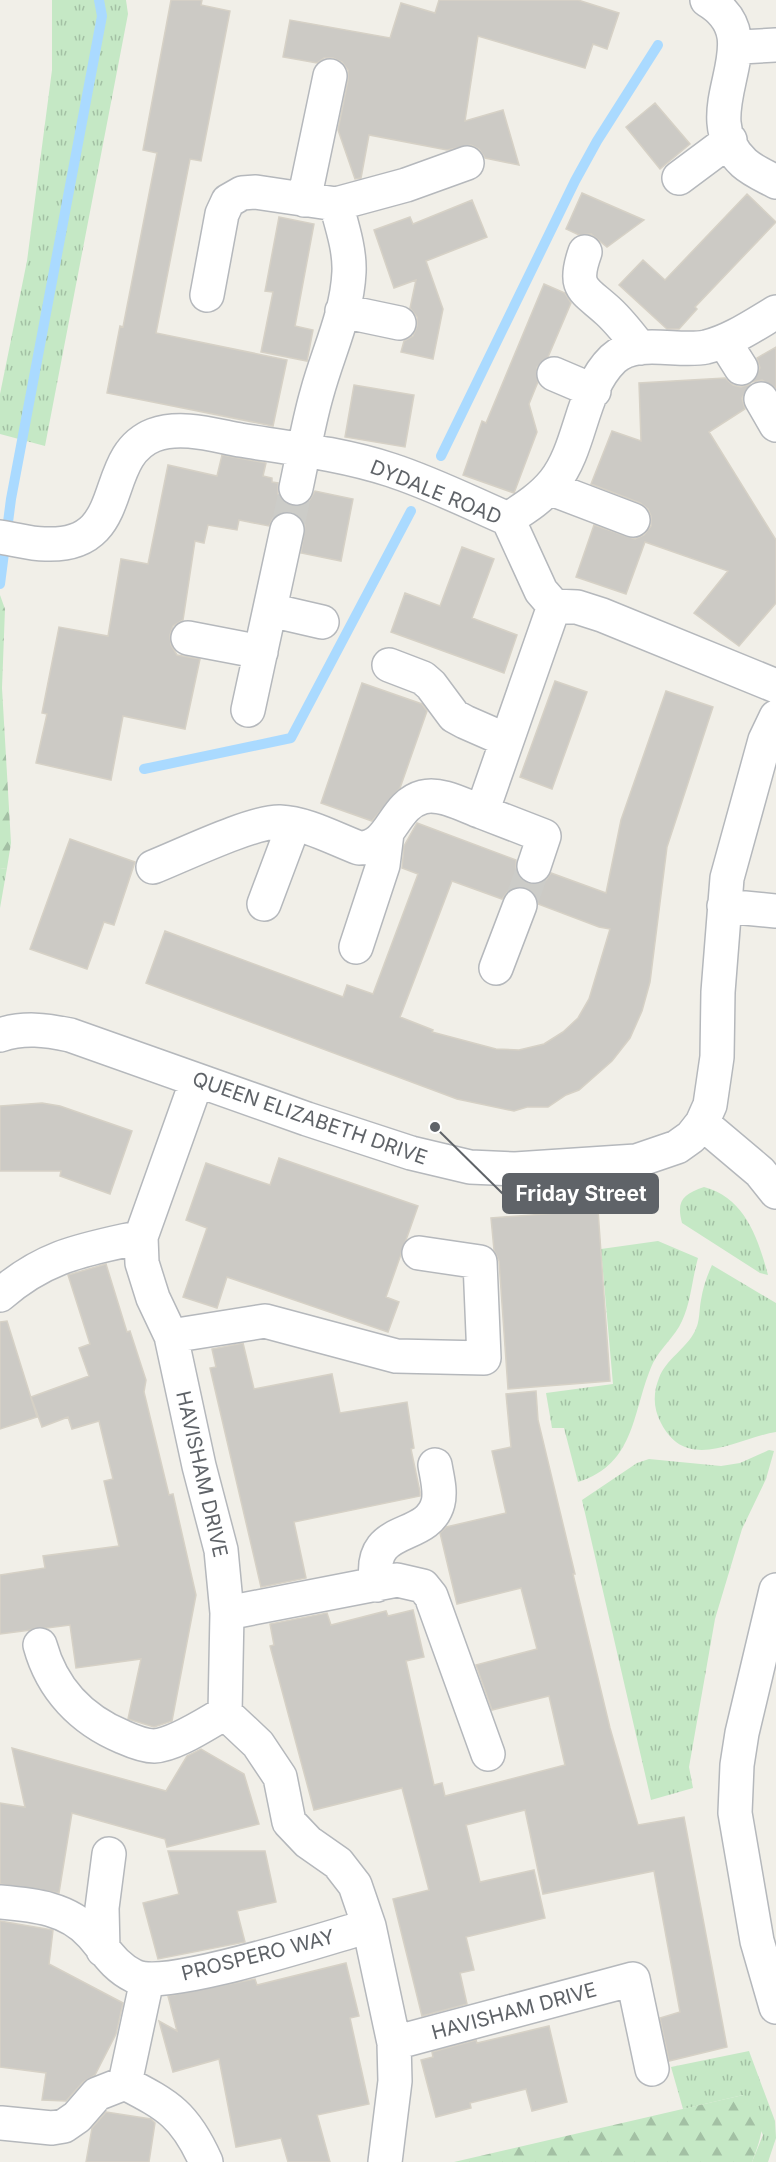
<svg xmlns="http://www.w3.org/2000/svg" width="776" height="2162" font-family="Inter,sans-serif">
	<defs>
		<pattern id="grass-tufts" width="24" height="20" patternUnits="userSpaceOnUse" patternTransform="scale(1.5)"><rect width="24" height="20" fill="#c5e8c5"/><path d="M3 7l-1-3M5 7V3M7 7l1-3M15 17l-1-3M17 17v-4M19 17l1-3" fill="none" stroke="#a3c0a4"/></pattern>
		<pattern id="forest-firs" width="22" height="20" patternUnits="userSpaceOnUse" patternTransform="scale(1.5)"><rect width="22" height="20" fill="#c5e8c5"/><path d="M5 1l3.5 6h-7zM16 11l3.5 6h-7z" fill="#a3c0a4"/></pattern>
	</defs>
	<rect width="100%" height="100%" fill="#f1efe8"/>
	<path fill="url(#grass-tufts)" d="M52,0H126L128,14L45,446L0,434V394L27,261L52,70Z
		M7,868L0,908V869Z
		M704,1187C745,1198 758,1238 768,1275L760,1273L682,1223C676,1201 683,1194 704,1187Z
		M658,1241L698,1258C692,1279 691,1302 682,1321C675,1337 661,1347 653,1363C632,1409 637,1464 578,1482L564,1428H552L546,1393L613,1384L601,1249Z
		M712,1265L776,1303V1432C737,1438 687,1474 661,1423C653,1408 653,1393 659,1378C666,1359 686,1349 695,1331C700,1322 699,1310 701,1300C703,1287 707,1276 712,1265Z
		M769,1450L774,1451L766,1479L742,1529L715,1619L689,1767L693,1788L651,1800L582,1500L637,1463L649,1459L721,1466L740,1463Z
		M749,2051L775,2121L776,2138L768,2162H752L763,2135L743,2095L683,2109L671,2067Z"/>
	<path fill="url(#forest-firs)" d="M0,595L5,609L2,688L11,843L7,868L0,869Z
		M743,2095L755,2098C767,2123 761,2138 752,2162H454Z"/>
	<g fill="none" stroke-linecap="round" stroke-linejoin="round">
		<path stroke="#aadaff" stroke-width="10" d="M441,456L575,181L597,141L658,45
			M0,584L11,499L102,16L99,0
			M144,769L291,738L411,511"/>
	</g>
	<path fill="#cccac5" stroke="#d6d1c6" stroke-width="1.5" fill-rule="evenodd" d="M171,0H202L201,5L230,11L201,161L190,159L156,333L287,360L273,426L107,393L120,326L123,327L157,153L143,150Z
		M439,0H578L619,13L607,49L593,44L585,68L478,36L465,121L503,110L519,165L485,158L479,149L471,145L447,150L369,135L361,178L355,179L338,130L348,80V70L342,62L333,58H324L317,63L283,57L290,20L390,38L401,3L435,13Z
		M655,103L690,144L660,169L626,127Z
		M582,193L644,220L607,247L591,234L579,235L566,229Z
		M747,194L776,222L695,307L697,309L679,329H667L619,285L643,260L665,280Z
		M472,200L487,237L426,261L443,309L433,359L401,352L404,341L413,336L417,326V317L410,308L416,280L394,288L374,230L410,217L413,224Z
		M279,217L314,224L295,326L313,330L307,361L261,352L273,292L265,291Z
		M544,284L565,293L571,303L548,357L537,367L538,382L529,404L537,432L514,493L463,475L482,421L486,423Z
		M776,347V388L762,380L752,382L760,368L757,358Z
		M725,378L733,385L741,387L750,384L742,398L745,409L709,432L776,540V603L739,646L694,613L728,571L645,542L626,594L576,577L594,525L635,539L644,535L651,526V516L648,509L640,503L591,484L612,431L641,441L639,383Z
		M354,385L414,395L405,447L345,437Z
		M222,455L266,463L263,476L272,478V482L278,483V494L283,501L292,506H301L309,501L315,491L353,499L341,561L301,553L305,525L300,517L292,512H281L273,518L269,526L239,520L237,530L208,525L204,543L195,541L183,620L173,626L170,635L171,645L177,655L200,659L185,729L123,716L111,780L36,763L47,714L42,713L59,627L108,636L121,559L148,564L168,465L217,476Z
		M462,547L494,559L472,618L517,635L504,673L391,632L405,593L440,606Z
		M555,681L587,692L552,789L520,777Z
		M362,683L422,704L427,711L400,788L372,821L321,803Z
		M666,691L713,707L667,847L650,982L642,1011L630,1038L612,1061L579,1090L566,1095L548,1107H527L514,1111L457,1099L146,983L165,931L343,997L347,985L373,994L418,874L402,868L404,846L417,823L516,860V870L520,879L528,884H538L546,880L551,873L606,893L621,820ZM452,881L502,899L509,890L516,887H526L535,894L538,904L599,927L610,929L589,999L578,1018L563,1032L544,1044L519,1050L496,1049L432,1032L433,1030L400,1017Z
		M70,839L135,862L114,925L104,922L87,969L30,949Z
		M42,1103L60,1106L132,1131L110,1194L60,1176L61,1171H0V1106Z
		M279,1158L418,1206L386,1297L399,1302L388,1332L227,1277L217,1308L183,1297L207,1228L186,1220L206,1163L270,1185Z
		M598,1210L610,1381L508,1389L499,1261L494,1250L491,1218Z
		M106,1264L127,1332L130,1331L146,1380L144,1392L169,1495L173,1494L196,1595L172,1721L154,1727L128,1719L141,1659L76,1668L70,1625L0,1634V1575L45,1568L43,1556L119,1546L104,1481L113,1479L99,1421L72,1429L68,1417L42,1427L31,1397L89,1376L79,1348L90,1344L68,1275Z
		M7,1321L37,1417L0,1429V1322Z
		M243,1343L254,1389L332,1374L340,1413L407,1402L414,1448L411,1449L420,1492V1496L294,1522L306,1578L261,1587L210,1368L216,1367L212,1349Z
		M536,1391L538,1420L575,1574H573L610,1728L638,1825L684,1817L727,2047L669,2061L660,2018L680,2012L654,1871L543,1894L525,1810L466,1825L480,1882L534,1870L545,1918L466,1937L474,1970L460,1973L467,2004L422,2016L393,1899L429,1890L402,1788L314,1810L270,1646L274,1645L270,1624L327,1613L331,1625L386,1611L388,1616L413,1610L424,1657L406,1661L434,1785L442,1783L445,1796L565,1765L549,1696L492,1710L476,1665L537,1649L521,1588L457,1604L440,1533L446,1527L506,1513L492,1451L511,1447L506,1394Z
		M12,1748L166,1791L187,1756L201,1749L244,1774L259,1824L167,1847L165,1839L72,1813L59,1893L0,1884V1803L25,1807Z
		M168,1851H265L276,1902L237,1911L245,1942L158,1959L143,1903L179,1894Z
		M0,1921L53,1930L49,1964L123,2003L116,2034L95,2075L83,2082L66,2101L42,2100L46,2073L0,2067Z
		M346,1963L359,2016L350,2018L369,2104L317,2115L330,2162H288L281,2138L236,2147L219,2059L173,2072L159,2021L177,2031L168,1996L255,1979L257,1985Z
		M549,2026L567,2102L532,2111L526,2089L470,2103L471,2108L436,2117L421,2060L433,2057L432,2052L476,2040L477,2043Z
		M106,2112L151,2119L155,2123L149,2162H86L92,2128Z"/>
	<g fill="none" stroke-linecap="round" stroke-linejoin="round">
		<path stroke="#ccccc8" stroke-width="33" stroke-dasharray="33 16" stroke-linecap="butt" d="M287,530L296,488
			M520,905L534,866"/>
		<g stroke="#b5b8bc" stroke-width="36">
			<path id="minor" d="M707,0C776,41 687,110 744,163C753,171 765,176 776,182
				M741,47L776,45
				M679,178L730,140
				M304,200L330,76
				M585,252C572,289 584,289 608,311C620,322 630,335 640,348
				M207,295L222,214L228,201L242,193L256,192L336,204L406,185L467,163
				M342,311L399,323
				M724,341L741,368
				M554,374L594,391
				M761,399L776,425
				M296,488C303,456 308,424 317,393C328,352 347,315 349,272C350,250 342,226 336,204
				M549,488L633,520
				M508,519C525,508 541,498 554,482C582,447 580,391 613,359C636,337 678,353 706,347C731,341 754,325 776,312
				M0,537C15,539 30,544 45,544C132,548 97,457 154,435C181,425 213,435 240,440C290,448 342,454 391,470C431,483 469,502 508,519L541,591L554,606
				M270,610L322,622
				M188,638L261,652
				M389,665L423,678L431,685L454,716L465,722L506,740
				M248,710L287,530
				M482,812L544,836L534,866
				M153,867C181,856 253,821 280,822C306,823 335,839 359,848C392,848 392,805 423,797C441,792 465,806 482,812L554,606L577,607L602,615L776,686
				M264,904L294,824
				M724,906L776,911
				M356,947L383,865L387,833
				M496,968L520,905
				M0,1035C24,1027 46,1030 70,1035L307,1119L411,1153L470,1167L515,1169L636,1161L677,1147L691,1137L702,1123L710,1105L717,1057L718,992L727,878L765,740L776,717
				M197,1080L141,1237L142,1263L153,1298L171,1336L199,1466L221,1550L227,1613L225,1713L258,1744L280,1777L289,1822L308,1842L338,1863L355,1885L369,1926L394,2043L395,2081L385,2162
				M702,1123L760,1172L776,1192
				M0,1295C46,1255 83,1250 141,1237
				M171,1336L265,1321L396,1356L484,1358L480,1262L419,1253
				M377,1585C365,1521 427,1544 438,1503C441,1491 437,1477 435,1465
				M776,1590L742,1733L737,1765L735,1813L757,1941L776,2007
				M227,1613L397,1580L423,1586L431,1596L488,1754
				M40,1645C52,1689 82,1720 123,1737C132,1741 144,1746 154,1746C175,1745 207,1723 225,1713
				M0,1902C34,1905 68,1908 92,1935C106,1951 114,1966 134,1976C167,1991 326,1938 369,1926
				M103,1950L102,1908L109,1854
				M394,2043L633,1979L652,2069
				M125,2083L147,1980
				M1,2123L52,2128L64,2126L77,2117L97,2094L125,2083C169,2106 185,2115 206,2162"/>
		</g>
		<use href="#minor" stroke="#fff" stroke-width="33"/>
	</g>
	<g text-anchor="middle" stroke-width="6" stroke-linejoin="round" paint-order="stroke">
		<g font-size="20" fill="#5f6368" stroke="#fff">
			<text transform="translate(436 492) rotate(22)" y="7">DYDALE ROAD</text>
			<text transform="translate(310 1118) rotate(19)" y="7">QUEEN ELIZABETH DRIVE</text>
			<text transform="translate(202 1474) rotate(77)" y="7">HAVISHAM DRIVE</text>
			<text transform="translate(258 1955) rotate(-14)" y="7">PROSPERO WAY</text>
			<text transform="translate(514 2011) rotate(-15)" y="7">HAVISHAM DRIVE</text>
		</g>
	</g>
	<path fill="none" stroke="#5f6368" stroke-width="2" d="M435 1127L503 1194"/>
	<circle fill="#5f6368" stroke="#fff" stroke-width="2" cx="435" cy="1127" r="6"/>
	<rect fill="#5f6368" stroke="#5f6368" stroke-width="2" x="503" y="1174" width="155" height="39" rx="6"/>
	<g font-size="21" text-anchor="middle" font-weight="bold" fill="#fff">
		<text x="581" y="1201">Friday Street</text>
	</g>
</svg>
